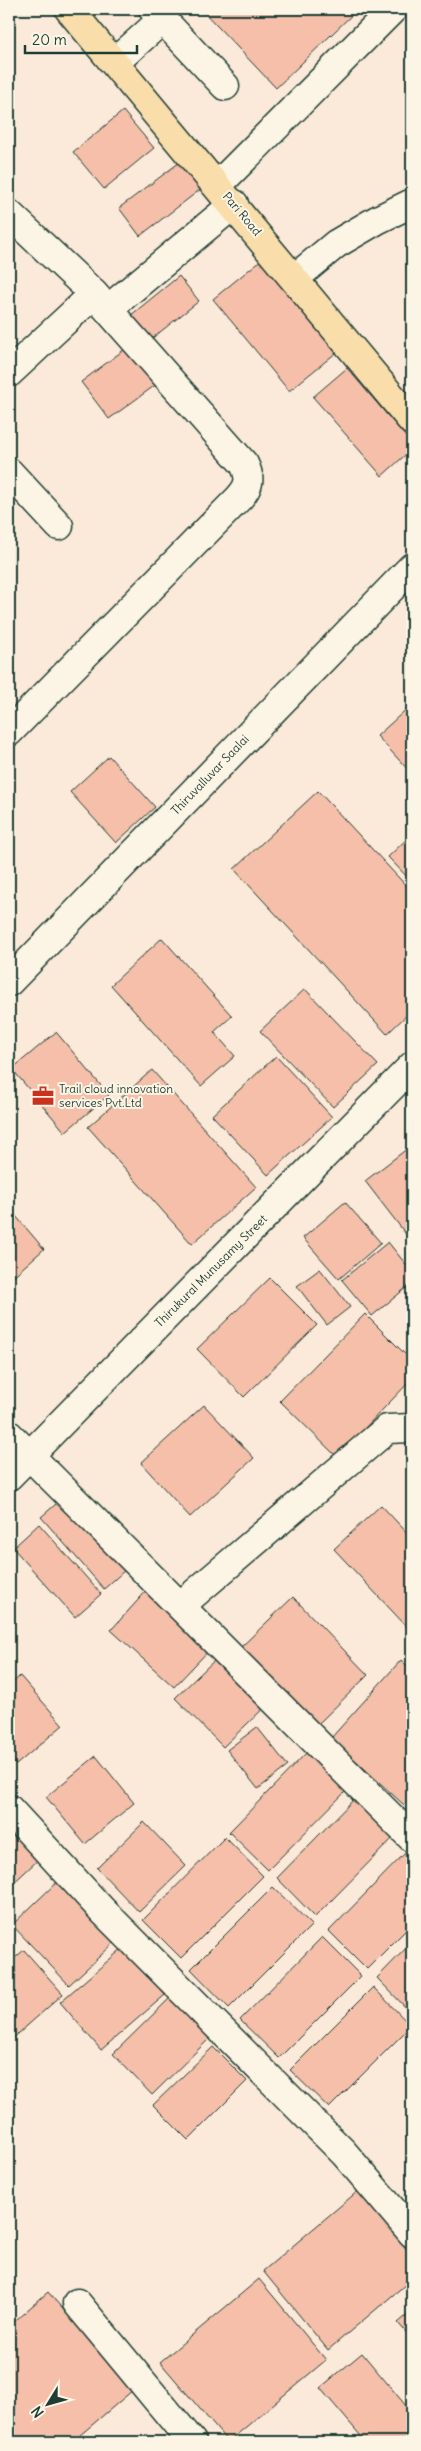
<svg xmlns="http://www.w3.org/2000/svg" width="421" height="2451" font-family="Delius,sans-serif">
	<rect width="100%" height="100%" fill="#fbead9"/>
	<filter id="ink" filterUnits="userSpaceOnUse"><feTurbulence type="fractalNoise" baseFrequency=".02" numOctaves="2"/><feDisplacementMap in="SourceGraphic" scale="10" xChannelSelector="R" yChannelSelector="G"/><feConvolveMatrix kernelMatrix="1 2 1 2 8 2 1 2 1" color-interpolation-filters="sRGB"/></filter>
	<g filter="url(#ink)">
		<path fill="#f5bfa9" stroke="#1f3d34" d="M201,9H358L276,88Z
			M123,111L154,148L104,189L73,152Z
			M180,162L201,189L140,236L119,208Z
			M261,260L337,352L289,391L213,299Z
			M179,276L199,301L145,344L125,320Z
			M133,343L161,381L109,419L81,382Z
			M347,368L412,444V449L382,476L313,397Z
			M412,704V774L377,736Z
			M109,756L155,807L116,843L70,792Z
			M318,791L412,892V1010L387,1034L234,869Z
			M412,834V882L388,857Z
			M162,938L232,1016L214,1032L235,1056L201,1086L111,985Z
			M305,989L378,1065L333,1107L260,1031Z
			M56,1032L109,1095L65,1132L12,1069Z
			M276,1056L332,1117L268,1175L212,1115Z
			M152,1070L256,1187L192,1244L88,1127Z
			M412,1145V1242L365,1181Z
			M345,1202L381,1243L339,1279L303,1238Z
			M9,1208L44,1249L9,1280Z
			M388,1242L412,1272V1283L372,1316L342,1280Z
			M320,1269L350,1307L327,1325L297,1286Z
			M270,1278L317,1325L244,1397L197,1349Z
			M365,1314L412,1361V1379L337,1457L280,1401Z
			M204,1405L254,1458L190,1517L141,1463Z
			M63,1498L125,1570L104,1589L41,1517Z
			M381,1505L412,1538V1624L408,1628L334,1549Z
			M39,1524L101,1594L75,1617L13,1548Z
			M149,1588L212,1647L174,1687L111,1630Z
			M293,1597L368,1675L317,1725L241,1647Z
			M221,1654L269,1703L223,1747L175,1698Z
			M401,1660L412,1671V1796L404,1805L331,1738Z
			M20,1676L63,1725L16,1765L9,1757V1686Z
			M257,1727L288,1766L258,1789L227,1750Z
			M311,1748L350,1787L268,1870L229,1832Z
			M96,1756L134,1803L85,1844L46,1797Z
			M358,1795L397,1834L315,1917L277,1878Z
			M144,1822L186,1866L139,1912L97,1868Z
			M9,1826L39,1859L9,1887Z
			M225,1837L263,1876L181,1958L143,1920Z
			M411,1847L412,1924L367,1969L329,1931Z
			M58,1881L115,1942L69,1985L12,1925Z
			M273,1887L312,1925L229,2008L191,1969Z
			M322,1937L361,1976L279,2058L240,2020Z
			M412,1942V2014L377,1978Z
			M124,1947L165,1995L101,2050L60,2002Z
			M24,1950L63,1994L10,2041L9,1963Z
			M373,1987L411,2026L329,2108L290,2070Z
			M174,1994L214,2034L152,2095L113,2054Z
			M213,2047L247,2081L188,2140L153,2105Z
			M358,2191L412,2256V2279L328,2350L263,2271Z
			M259,2279L326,2360L228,2442L160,2362Z
			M48,2292L133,2390L72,2442H9V2326Z
			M412,2311V2339L398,2323Z
			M362,2353L412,2413V2442H366L320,2388Z"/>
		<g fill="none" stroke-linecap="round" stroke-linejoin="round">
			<g stroke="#1f3d34" stroke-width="31">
				<path id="minor" d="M153,9L225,86
					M115,62L163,19
					M218,185L393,9
					M9,214L94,294L244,464C251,478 250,486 239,498L9,732
					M295,278L336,244L377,220L412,203
					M108,309L234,204
					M9,373L94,294
					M9,472L59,526
					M9,982L412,567
					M9,1435L412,1838
					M9,1476L412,1066
					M180,1606L387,1429L412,1428
					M9,1809L102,1910L344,2153L412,2233
					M77,2303L192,2442"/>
			</g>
			<g stroke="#1f3d34" stroke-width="31">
				<path id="major" d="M69,9L412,421"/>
			</g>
			<use href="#minor" stroke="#fcf5e5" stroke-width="28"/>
			<use href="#major" stroke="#f9deab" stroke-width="28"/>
		</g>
	</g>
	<defs>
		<g id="office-bare" transform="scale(1.725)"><path d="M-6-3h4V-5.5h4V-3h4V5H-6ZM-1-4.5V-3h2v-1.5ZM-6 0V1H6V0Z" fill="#c8321e" stroke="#fcf5e5" stroke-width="2.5" paint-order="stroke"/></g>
	</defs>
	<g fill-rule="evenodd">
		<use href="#office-bare" x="43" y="1096"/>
	</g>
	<g text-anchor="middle" stroke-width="4" stroke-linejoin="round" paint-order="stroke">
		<g font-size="12" fill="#1f3d34" stroke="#fcf5e5">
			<text transform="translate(242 214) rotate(50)" y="4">Pari Road</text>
			<text transform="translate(210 775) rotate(-46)" y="4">Thiruvalluvar Saalai</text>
			<text transform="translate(211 1271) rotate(-45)" y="4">Thirukural Munusamy Street</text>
		</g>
		<g font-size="12" fill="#1f3d34" stroke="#fcf5e5" text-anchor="start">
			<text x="59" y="1093">Trail cloud innovation<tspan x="59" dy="14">services Pvt.Ltd</tspan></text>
		</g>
	</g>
	<rect width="421" height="2451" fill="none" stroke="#fcf5e5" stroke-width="30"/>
	<rect x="15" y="15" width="391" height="2421" fill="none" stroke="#1f3d34" stroke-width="2" filter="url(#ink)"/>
	<g transform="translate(48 2404) rotate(233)" stroke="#fcf5e5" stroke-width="4" paint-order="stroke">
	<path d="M0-4L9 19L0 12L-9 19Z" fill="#1f3d34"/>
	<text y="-8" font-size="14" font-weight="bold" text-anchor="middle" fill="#1f3d34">N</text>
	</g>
	<path d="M25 45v8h112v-8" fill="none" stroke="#1f3d34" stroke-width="2.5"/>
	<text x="32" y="45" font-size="15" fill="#1f3d34" stroke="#fcf5e5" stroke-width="4" paint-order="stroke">20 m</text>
</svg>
